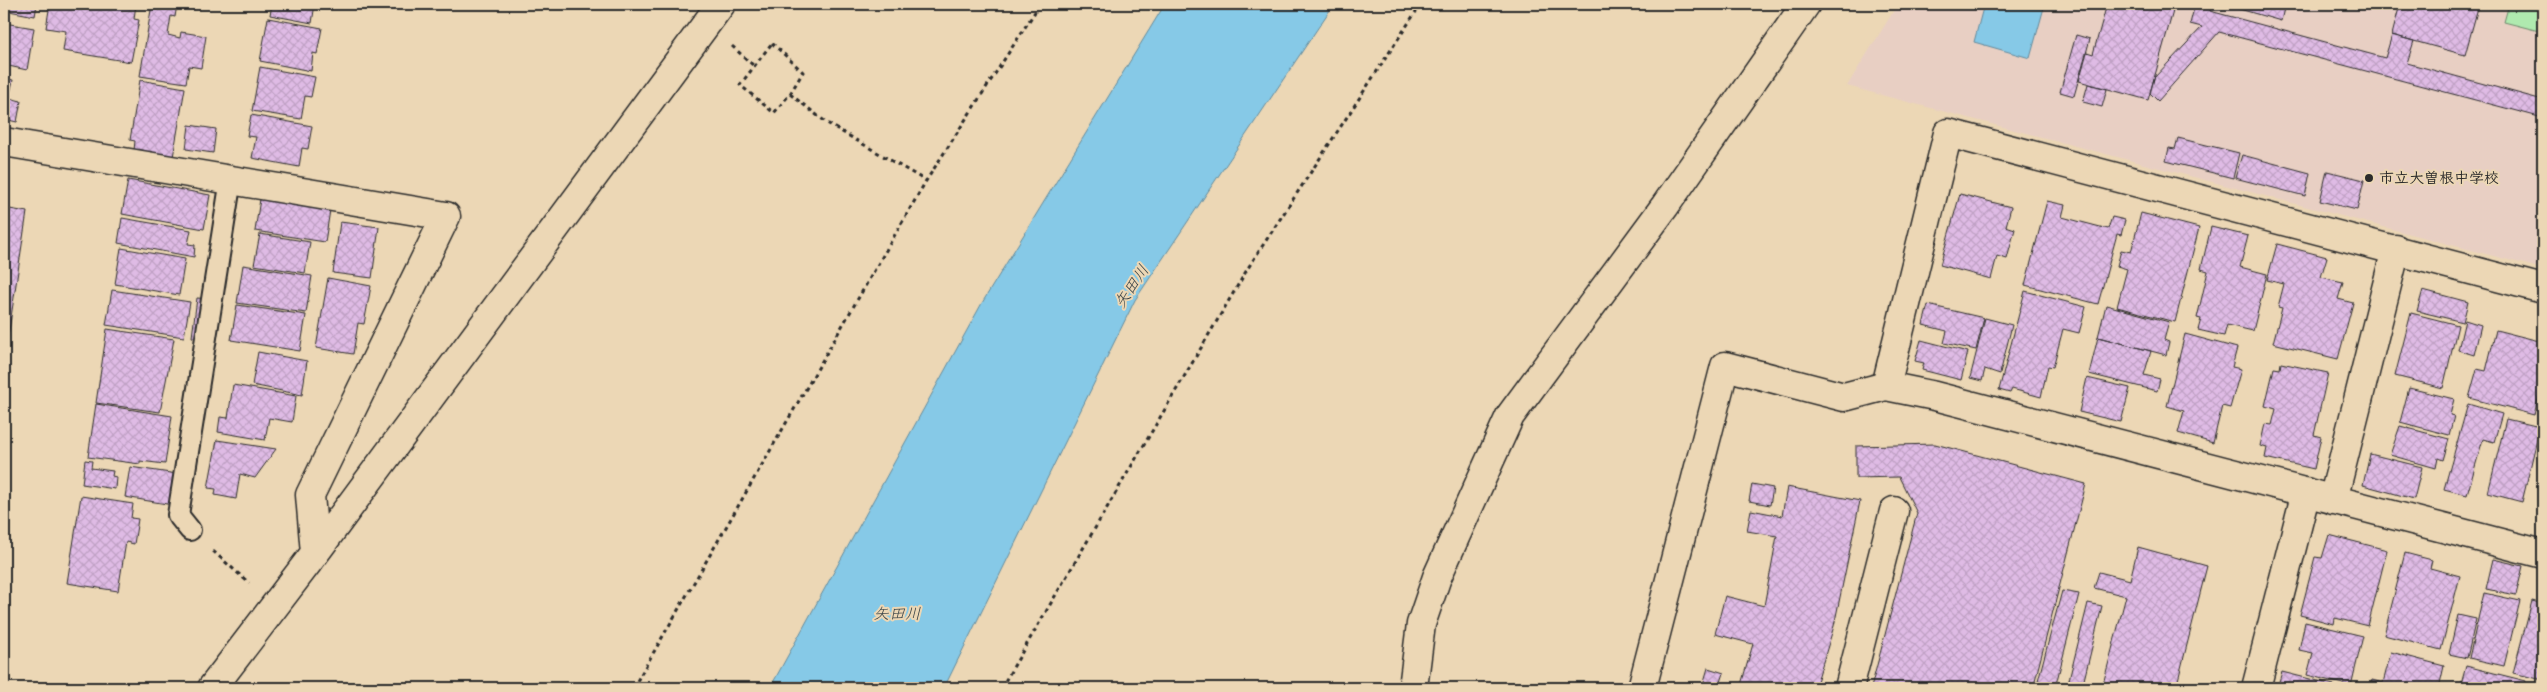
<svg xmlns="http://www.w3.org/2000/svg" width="2547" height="692" font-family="'Gochi Hand','Klee One',sans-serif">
	<defs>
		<pattern id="building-cross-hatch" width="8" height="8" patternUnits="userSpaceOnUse" patternTransform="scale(1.25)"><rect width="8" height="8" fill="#dfbbe5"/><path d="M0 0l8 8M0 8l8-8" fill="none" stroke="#c0a1c5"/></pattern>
	</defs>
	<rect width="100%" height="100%" fill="#ecd7b5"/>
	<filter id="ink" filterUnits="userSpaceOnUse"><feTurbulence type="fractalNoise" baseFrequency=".02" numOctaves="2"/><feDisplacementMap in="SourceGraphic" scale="10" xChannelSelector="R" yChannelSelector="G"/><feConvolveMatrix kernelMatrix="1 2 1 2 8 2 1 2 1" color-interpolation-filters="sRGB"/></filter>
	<g filter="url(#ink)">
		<path fill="#e8cfc3" d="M1898,4H2543V269L1847,86Z"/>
		<path fill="#afeaaf" stroke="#6d8a6d" d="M2509,4H2543V32L2504,22Z"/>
		<path fill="#86c9e7" stroke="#628a9c" d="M1165,4H1334L1135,300L944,688H770L982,303Z
			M1984,4H2045L2030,58L1974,42Z"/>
		<path fill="url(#building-cross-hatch)" stroke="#2b2b2b" d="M4,4H37L35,16L4,10Z
			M50,4H136L134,19L139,20L131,62L63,51L66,31L46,28Z
			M152,4H177L175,17L171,16L168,35L180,38L181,32L206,36L201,68L189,66L186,83L140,76Z
			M272,4H315L312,23L270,15Z
			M2107,4H2175L2148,100L2079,81L2087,52L2093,54Z
			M2195,4H2212L2210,11L2385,58L2392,35L2414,41L2407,63L2543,100V118L2219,32L2158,101L2150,93L2154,78L2202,27L2190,24Z
			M2222,4H2285L2281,21Z
			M2400,4H2479L2465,55L2392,35Z
			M268,18L322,28L317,54L313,53L311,71L260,61Z
			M4,23L34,28L27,70L4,65Z
			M2076,35L2090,39L2074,96L2060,92Z
			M260,67L315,77L311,97L305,96L301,119L252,111Z
			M4,78L13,80L9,98L21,101L17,122L4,119Z
			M140,80L185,88L173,157L134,150L135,141L130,140Z
			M2088,84L2107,89L2102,107L2083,102Z
			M251,115L312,126L308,149L302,148L299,167L252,158L256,137L247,136Z
			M189,125L216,129L213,153L186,149Z
			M2178,138L2239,153L2233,178L2166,161L2169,148L2175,149Z
			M2242,155L2310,173L2305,196L2235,178Z
			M2327,171L2364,180L2357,210L2320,201Z
			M128,180L210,195L204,229L122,214Z
			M1960,194L2011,207L2006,226L2015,229L2007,259L1997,256L1991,279L1940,265Z
			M260,199L330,210L325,242L255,231Z
			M2047,201L2065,205L2062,217L2108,229L2112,217L2125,220L2121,235L2117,234L2098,304L2025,285Z
			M4,208L27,212L4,363Z
			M2141,213L2199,228L2175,322L2117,307L2127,269L2117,266L2121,250L2131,252Z
			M122,218L191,230L188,244L195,245L194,257L118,243Z
			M340,222L379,227L372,278L333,273Z
			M2211,227L2248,236L2240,267L2267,274L2253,331L2227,325L2224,336L2198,330L2201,319L2197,318L2208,271L2201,269Z
			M260,234L310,242L305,273L254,265Z
			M2277,244L2327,257L2321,277L2343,282L2338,299L2353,303L2338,359L2273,343L2282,308L2278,307L2284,284L2267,280Z
			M121,248L185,259L179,295L115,284Z
			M243,265L312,276L306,313L237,303Z
			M328,278L371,286L364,324L358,323L353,354L316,348Z
			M112,290L190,302L184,337L106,325Z
			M2423,290L2468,302L2463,322L2417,311Z
			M2025,291L2086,307L2079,333L2063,329L2053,367L2048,366L2041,397L2012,389L2010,393L1999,390Z
			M197,298L210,299L204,339L192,337Z
			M237,305L306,315L300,351L231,340Z
			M1928,305L1984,318L1976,350L1944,343L1947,331L1923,325Z
			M2106,305L2169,322L2164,340L2169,342L2166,355L2098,337Z
			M2411,313L2458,325L2443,388L2395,376Z
			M1985,318L2012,325L2000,374L1985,369L1982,381L1970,378Z
			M2465,320L2481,325L2474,355L2458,350Z
			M107,329L174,339L160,412L96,403Z
			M2496,330L2543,342V378L2534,415L2469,398L2477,369L2486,371Z
			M2185,334L2237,348L2232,367L2241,369L2230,408L2222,406L2213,443L2178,433L2184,411L2167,406Z
			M2098,337L2151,351L2144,375L2160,379L2157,391L2089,374Z
			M1921,340L1968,352L1961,380L1922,370L1924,363L1915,361Z
			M258,352L307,361L302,395L252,385Z
			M2281,363L2328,373L2314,435L2321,437L2314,469L2265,458L2267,448L2260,446L2265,424L2272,425L2276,409L2265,406L2274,368L2280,369Z
			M2087,378L2130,388L2121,422L2079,412Z
			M233,385L296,396L292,422L269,418L265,440L218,432L220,417L228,418Z
			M2409,388L2454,399L2450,415L2454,416L2449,435L2400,422Z
			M96,404L172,416L165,464L140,461V464L88,457Z
			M2468,404L2502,414L2494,442L2483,439L2467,495L2444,489Z
			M2506,419L2540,427L2522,502L2488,493Z
			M2400,426L2449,439L2443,460L2438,458L2436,468L2390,455Z
			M217,440L276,449L255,478L240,474L236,499L215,495L216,489L208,488Z
			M1935,444L2086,484L2033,688H1871L1917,513L1899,477L1856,478V446Z
			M2370,454L2422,467L2414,499L2363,485Z
			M85,460L92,461L91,468L113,471L112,476L116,477L115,489L82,484Z
			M130,467L177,474L173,505L125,497Z
			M1752,484L1773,488L1770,505L1749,501Z
			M1787,487L1860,501L1834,626L1815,688H1740L1753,644L1715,634L1725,596L1764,606L1777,536L1747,531L1751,510L1782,516Z
			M81,496L133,504L131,518L138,519L134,544L126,542L118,591L67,583Z
			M2329,535L2387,550L2368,626L2335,618L2334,624L2300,615L2315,557L2322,558Z
			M2138,547L2207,566L2176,688H2102L2126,596L2094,588L2099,572L2130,580Z
			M2405,553L2432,560L2430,568L2460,576L2441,650L2384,635Z
			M2493,559L2523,566L2516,595L2486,589Z
			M2062,591L2079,594L2055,688H2036Z
			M2484,593L2520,601L2504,666L2469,658Z
			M2532,601L2543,604V680L2513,673Z
			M2088,603L2102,606L2082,688H2067Z
			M2458,615L2476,619L2467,658L2449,654Z
			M2305,622L2363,636L2351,686L2307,675L2313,653L2299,650Z
			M2391,652L2444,666L2439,688H2370L2372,680L2383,683Z
			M2466,666L2526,681L2524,688H2460Z
			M1708,668L1724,673L1719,688H1702Z
			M2282,672L2334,685L2333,688H2277Z"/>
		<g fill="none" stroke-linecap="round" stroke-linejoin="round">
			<g stroke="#2b2b2b" stroke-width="24">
				<path id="lane" d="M190,530L178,515L231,179"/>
			</g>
			<g stroke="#2b2b2b" stroke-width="31">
				<path id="street" d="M4,142L446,216L310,495L315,553
					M1886,386L1948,133L2543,289
					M2333,500L2396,249
					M212,688L315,553L721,4
					M1642,688L1725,366L1844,397L1886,386L1935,396L2543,554
					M1849,688L1894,511
					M2256,688L2306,492"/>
			</g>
			<g stroke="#2b2b2b" stroke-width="31">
				<path id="secondary" d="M1413,688L1421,624L1437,577L1510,416L1665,206L1806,4"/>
			</g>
			<path stroke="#2b2b2b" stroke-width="3" stroke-dasharray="4 4" stroke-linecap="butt" d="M772,43L803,72L790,94L774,113L740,85Z
				M732,46L754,66
				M790,94L827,123L926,181
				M213,551L249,583
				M633,688L926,181L1040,4
				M1001,688L1248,268L1421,4"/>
			<use href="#lane" stroke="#ecd7b5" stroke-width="20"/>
			<use href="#street" stroke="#ecd7b5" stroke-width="28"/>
			<use href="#secondary" stroke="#ecd7b5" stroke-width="28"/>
		</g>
	</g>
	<circle fill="#2b2b2b" stroke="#ecd7b5" stroke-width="2" cx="2369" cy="178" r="5"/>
	<g text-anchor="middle" stroke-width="4" stroke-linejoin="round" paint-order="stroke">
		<g font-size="15" font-weight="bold" fill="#2b2b2b" stroke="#ecd7b5" text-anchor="start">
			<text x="2379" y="183">市立大曽根中学校</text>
		</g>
		<g font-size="16" font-style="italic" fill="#394347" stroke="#ecd7b5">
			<text transform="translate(1131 286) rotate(-56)" y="6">矢田川</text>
			<text x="897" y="619">矢田川</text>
		</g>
	</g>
	<rect width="2547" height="692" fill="none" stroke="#ecd7b5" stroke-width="20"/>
	<rect x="10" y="10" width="2527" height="672" fill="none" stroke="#2b2b2b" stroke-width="2" filter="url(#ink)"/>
</svg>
